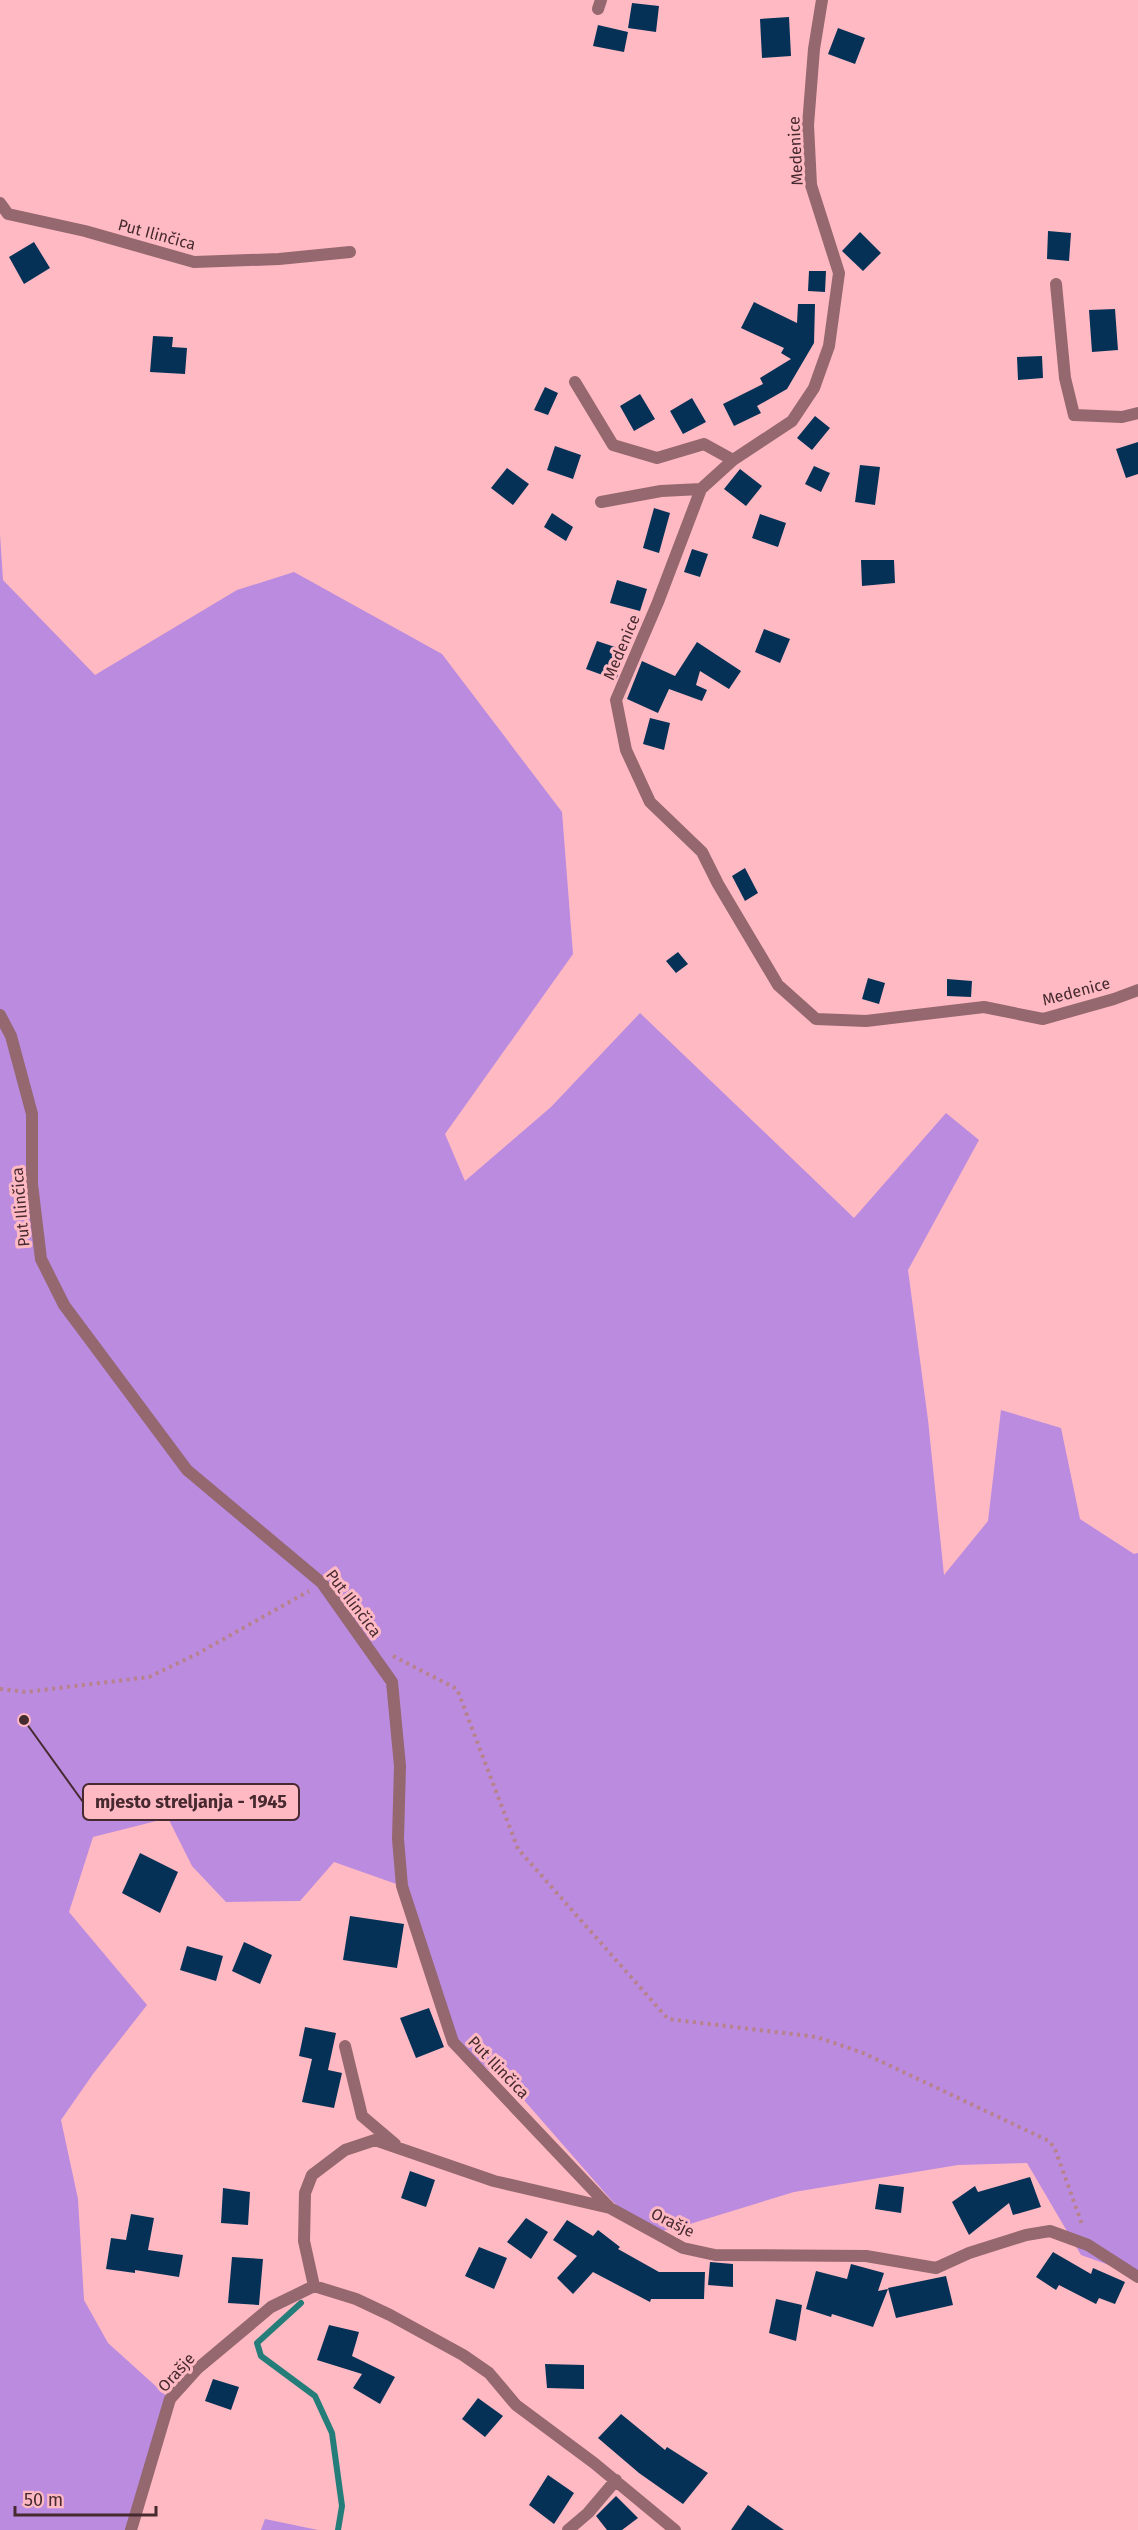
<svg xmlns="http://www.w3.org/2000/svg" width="1138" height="2530" font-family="'Fira Sans',sans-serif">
	<rect width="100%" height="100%" fill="#ffb9c3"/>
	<path fill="#ba8bdf" d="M0,534L3,580L95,675L237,590L294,572L442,654L562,812L573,954L445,1134L465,1181L551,1107L640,1013L854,1218L946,1113L979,1140L908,1270L928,1420L944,1575L988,1521L1001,1410L1061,1428L1080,1519L1134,1554L1138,1553V2281L1126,2271L1081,2255L1027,2163L958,2165L794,2192L680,2227L652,2233L613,2202L516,2091L453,2042L402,1886L334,1862L300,1901L226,1902L192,1866L168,1818L93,1837L69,1912L147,2005L93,2074L61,2120L78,2199L84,2300L108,2343L170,2399L131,2530H0Z
		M265,2519L318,2530H261Z"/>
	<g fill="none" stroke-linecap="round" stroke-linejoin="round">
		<path stroke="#257d7a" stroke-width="6" d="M301,2303L257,2343L261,2356L315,2396L332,2433L342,2506L338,2530"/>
	</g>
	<path fill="#053156" d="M632,3L659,6L656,32L628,28Z
		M789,17L791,56L762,58L760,19Z
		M598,25L628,32L624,52L593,46Z
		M838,28L865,38L855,64L828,54Z
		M1048,231L1071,233L1069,261L1047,259Z
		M860,232L881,253L863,271L842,251Z
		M34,242L50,268L24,284L9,257Z
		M809,271H826L825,292L808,291Z
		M754,302L797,323L798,304H815L814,343L787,389L757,406L761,413L734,426L723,404L763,384L760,378L791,359L781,353L784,348L741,328Z
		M1115,309L1118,350L1092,352L1089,310Z
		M153,336L173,337L172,347L187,348L185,374L150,372Z
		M1042,356L1043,378L1018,380L1017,357Z
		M545,387L558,393L548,415L534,410Z
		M640,394L655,419L634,431L620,406Z
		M692,398L706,422L683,434L670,411Z
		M815,416L830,428L812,450L797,438Z
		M1138,442V474L1126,478L1116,449Z
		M555,446L581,455L573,479L547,470Z
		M860,465L880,467L875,505L855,502Z
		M814,466L830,473L821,492L805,484Z
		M507,468L529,484L513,505L491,488Z
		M740,469L762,486L746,506L724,489Z
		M654,508L670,513L659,553L643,548Z
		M552,513L573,527L566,541L544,527Z
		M760,514L786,523L778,547L752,538Z
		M692,549L708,554L700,577L684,572Z
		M861,560H894L895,583L862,586Z
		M617,580L647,589L640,611L610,603Z
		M764,629L790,639L780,663L755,652Z
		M597,641L627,651L616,680L586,669Z
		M697,642L741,671L729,689L700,671L696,685L707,690L702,701L669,689L658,713L627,699L642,661L675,676Z
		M650,718L670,723L664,750L643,744Z
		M745,868L758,893L745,901L732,876Z
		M678,952L688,964L676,973L666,961Z
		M868,978L885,983L879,1004L862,999Z
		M947,979L972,981L971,997L947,996Z
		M140,1853L178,1872L160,1913L122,1893Z
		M350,1916L404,1924L397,1968L343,1960Z
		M244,1942L272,1955L260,1984L232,1971Z
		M187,1946L223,1956L216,1981L180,1970Z
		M429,2008L444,2047L416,2058L400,2018Z
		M305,2027L336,2033L328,2070L342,2073L334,2108L302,2102L312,2059L299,2056Z
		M410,2171L435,2180L426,2207L401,2198Z
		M1030,2177L1041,2207L1013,2215L1009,2203L969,2235L952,2202L975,2186L978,2192Z
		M879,2184L904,2187L901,2213L875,2209Z
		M223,2188L250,2192L248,2225L221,2223Z
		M131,2214L154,2218L148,2250L183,2255L179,2277L135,2270V2273L106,2269L111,2238L126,2240Z
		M526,2218L548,2232L531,2259L507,2242Z
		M567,2220L593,2236L598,2230L620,2247L618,2249L659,2272H705L704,2299H651L650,2302L593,2272L573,2294L557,2278L577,2256L553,2240Z
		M479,2247L507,2258L494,2289L465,2276Z
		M1053,2252L1091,2274L1093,2268L1125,2282L1115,2304L1099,2298L1096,2304L1059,2285L1056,2290L1036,2277Z
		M232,2257L263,2259L259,2305L228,2303Z
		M710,2262L733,2264V2287L708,2285Z
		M851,2264L884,2273L878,2291L888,2289L873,2327L832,2314L831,2317L806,2309L816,2271L847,2279Z
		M946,2276L953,2305L896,2318L888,2288Z
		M776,2299L802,2305L796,2341L769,2333Z
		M329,2325L359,2332L352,2356L395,2377L380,2404L353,2388L362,2374L317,2360Z
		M545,2364L584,2365V2389L547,2388Z
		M213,2379L239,2387L231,2410L205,2401Z
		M478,2398L503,2416L485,2437L462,2419Z
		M621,2414L665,2450L667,2447L708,2473L683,2504L639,2473L598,2438Z
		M548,2475L574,2493L554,2524L529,2505Z
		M616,2496L638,2518L622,2530H607L596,2516Z
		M748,2505L784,2530H731Z"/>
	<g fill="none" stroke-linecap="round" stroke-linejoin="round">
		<path stroke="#b8828a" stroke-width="4" stroke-dasharray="3 4.5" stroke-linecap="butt" d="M393,1656L457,1689L518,1849L668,2019L817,2037L863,2053L1049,2141L1055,2149L1083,2227
			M0,1689L26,1692L149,1677L197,1654L309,1591"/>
		<path stroke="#95676e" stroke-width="12" d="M822,0L814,49L808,125L811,185L839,273L829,346L814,388L792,421L733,460L701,489L658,602L616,700L626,750L650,802L702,852L718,884L778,985L816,1019L866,1021L984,1007L1043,1019L1114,999L1138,990
			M598,9L601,0
			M0,203L8,214L85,231L194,262L279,259L350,252
			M1056,284L1065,378L1074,415L1122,417L1138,413
			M575,382L613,445L657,458L704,444L733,460
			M601,502L661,491L701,489
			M0,1015L11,1036L32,1114V1184L41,1259L64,1305L187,1470L322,1583L392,1682L400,1766L398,1839L402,1886L453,2042L610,2208
			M345,2046L362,2116L395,2144
			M314,2286L356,2299L390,2315L463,2355L489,2373L516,2405L594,2463L675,2530
			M131,2530L170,2399L197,2369L271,2307L314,2286L304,2241L305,2193L312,2175L345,2150L375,2140L494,2181L610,2208L683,2248L715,2255L866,2256L936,2268L969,2253L1026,2235L1050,2231L1088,2245L1138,2277
			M568,2530L588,2513L616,2480"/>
	</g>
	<g text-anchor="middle" stroke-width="6" stroke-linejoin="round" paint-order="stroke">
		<g font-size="16" fill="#462a2f" stroke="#ffb9c3">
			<text transform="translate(795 151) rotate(-93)" y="6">Medenice</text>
			<text transform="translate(157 234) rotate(15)" y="6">Put Ilinčica</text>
			<text transform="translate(621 647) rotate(-67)" y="6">Medenice</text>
			<text transform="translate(1076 991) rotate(-15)" y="6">Medenice</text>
			<text transform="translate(20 1207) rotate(-95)" y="6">Put Ilinčica</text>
			<text transform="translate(354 1603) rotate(53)" y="6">Put Ilinčica</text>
			<text transform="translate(499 2067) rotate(46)" y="6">Put Ilinčica</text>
			<text transform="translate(673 2222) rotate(26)" y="6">Orašje</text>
			<text transform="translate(176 2372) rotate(-48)" y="6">Orašje</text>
		</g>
	</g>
	<path fill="none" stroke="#462a2f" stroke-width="2" d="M24 1720L83 1802"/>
	<circle fill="#462a2f" stroke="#ffb9c3" stroke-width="2" cx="24" cy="1720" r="6"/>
	<rect fill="#ffb9c3" stroke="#462a2f" stroke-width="2" x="83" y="1784" width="216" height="36" rx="6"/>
	<g font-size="18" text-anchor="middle" font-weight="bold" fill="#462a2f">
		<text x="191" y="1808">mjesto streljanja - 1945</text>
	</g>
	<path d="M15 2506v9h141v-9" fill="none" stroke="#462a2f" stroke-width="3"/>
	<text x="24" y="2506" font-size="18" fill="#462a2f" stroke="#ffb9c3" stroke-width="4.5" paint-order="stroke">50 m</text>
</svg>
